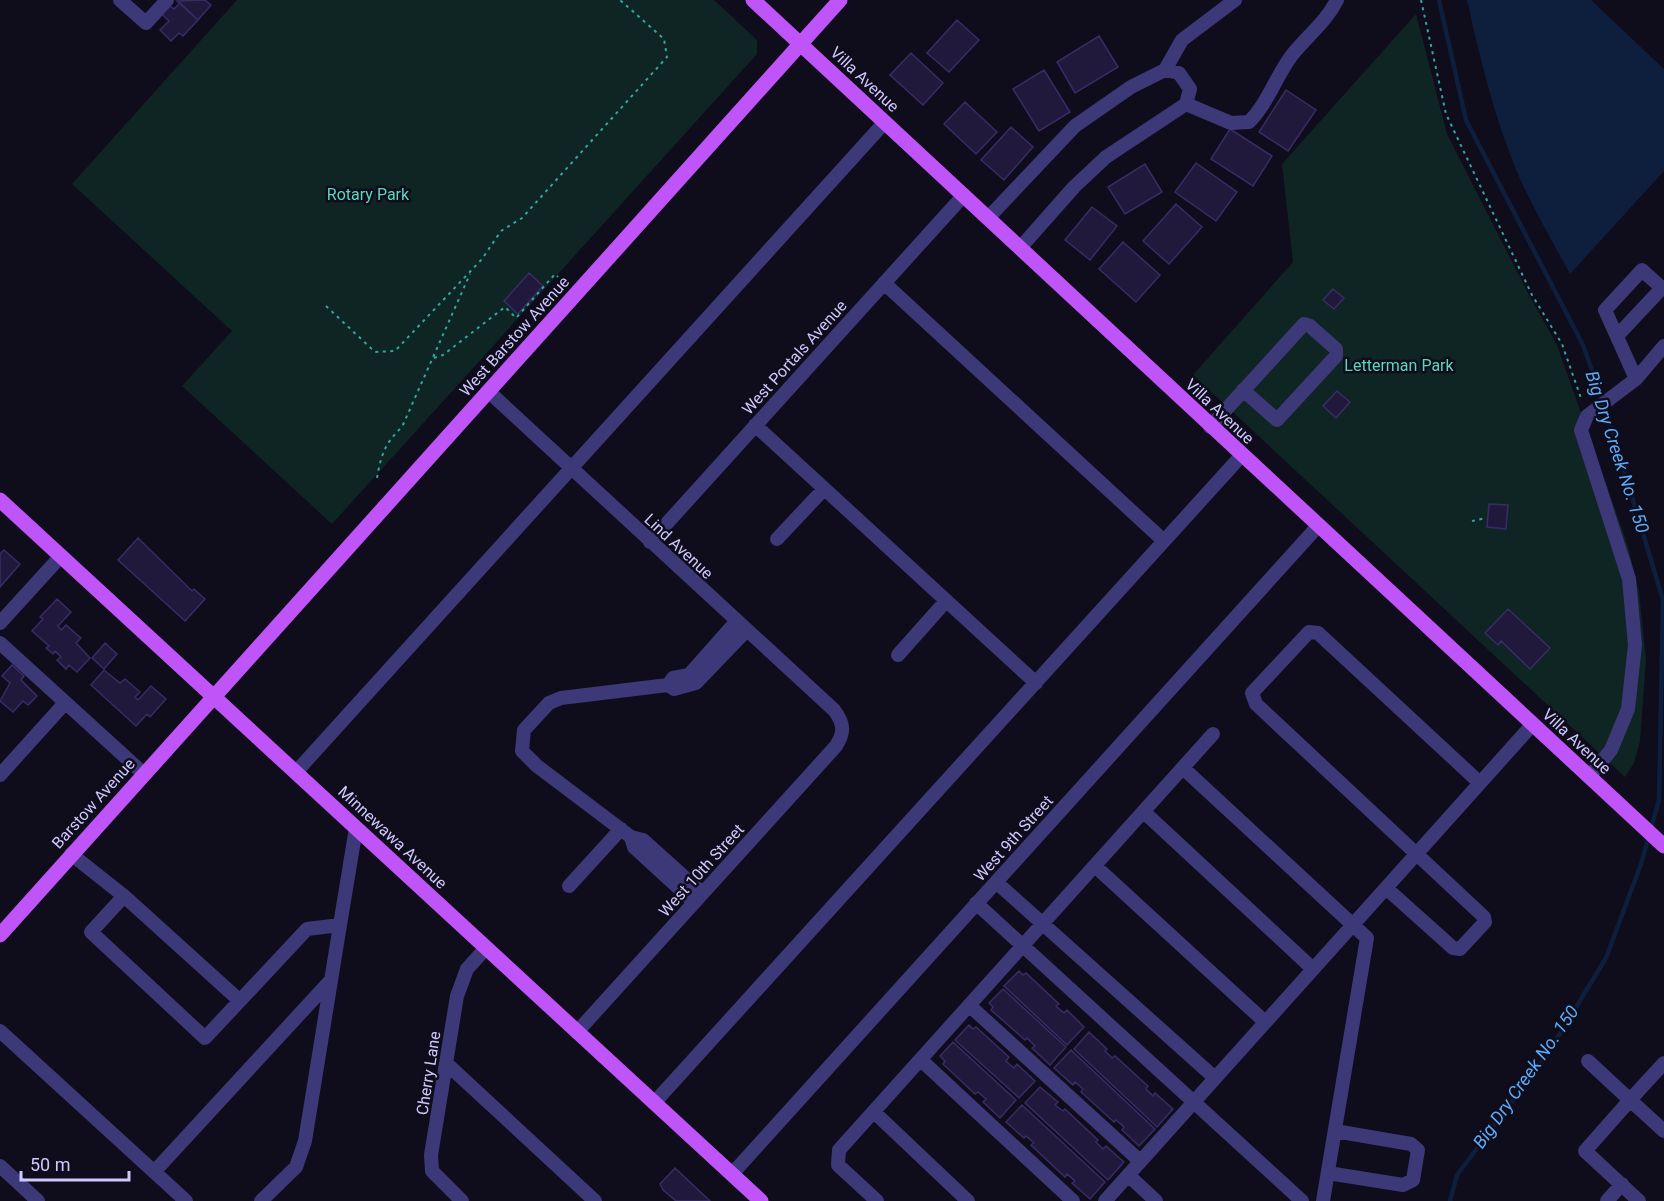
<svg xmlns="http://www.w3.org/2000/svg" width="1664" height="1201" font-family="Roboto,sans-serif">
	<rect width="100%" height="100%" fill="#0f0c1b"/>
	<path fill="#0f2524" d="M237,0H714L757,40V54L332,524L182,386L232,331L72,184Z
		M1416,14L1447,134L1529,295L1557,345L1628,546L1639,592L1646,660L1640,741L1634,763L1625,777L1193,375L1293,262L1282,164Z"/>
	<path fill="#0d1f3d" d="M1467,0H1591L1664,69V171L1570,274C1552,240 1532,207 1517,172C1494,116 1480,59 1467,0Z"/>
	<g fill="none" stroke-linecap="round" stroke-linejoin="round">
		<path stroke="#0d1f3d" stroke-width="4.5" d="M1439,0L1466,120L1583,345L1606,410L1663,600L1659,800L1641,864L1606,958L1545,1058L1457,1175L1450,1201"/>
	</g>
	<path fill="#20193b" stroke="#392c66" stroke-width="1.5" d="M205,0L211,5L198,20L177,1Z
		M180,3L198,20L183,36L179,33L171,41L160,30L169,21L161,13L169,5L174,9Z
		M957,20L979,40L949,72L927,53Z
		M1099,36L1118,67L1075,93L1057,62Z
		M911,53L943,83L923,105L890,75Z
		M1044,70L1070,112L1039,131L1013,89Z
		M1286,90L1316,110L1288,151L1259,132Z
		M965,102L997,132L976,154L944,124Z
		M1011,127L1033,147L1004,180L981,160Z
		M1230,129L1272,156L1253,186L1211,159Z
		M1196,163L1237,192L1216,221L1175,192Z
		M1145,164L1162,192L1125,214L1108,187Z
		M1176,204L1202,227L1169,264L1143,241Z
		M1092,207L1117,226L1090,260L1065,240Z
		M1123,242L1160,275L1136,302L1099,269Z
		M529,273L543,286L518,314L504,301Z
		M1333,289L1344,298L1334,309L1323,300Z
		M1337,391L1350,402L1336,418L1323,406Z
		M1489,504L1508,505L1506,529L1487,527Z
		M138,538L192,591L194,589L205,599L185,621L118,560Z
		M4,550L20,564L0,587V554Z
		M57,599L71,612L58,626L61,630L66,625L81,638L76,643L90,658L77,672L69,665L66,669L57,660L61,657L55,651L53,654L46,648L49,646L32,631L43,619L40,617Z
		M1508,609L1550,648L1530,669L1501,641L1498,645L1485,633Z
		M105,643L117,654L104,669L92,658Z
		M12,665L24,676L21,680L37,696L28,705L23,701L13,712L0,701L10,683L2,676Z
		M104,670L120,683L125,679L140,692L135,697L138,700L151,686L166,699L150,717L147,714L136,726L91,685Z
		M1019,971L1023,975L1026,973L1059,1004L1056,1006L1064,1013L1067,1010L1084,1027L1067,1045L1004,986Z
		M1003,989L1066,1047L1050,1065L1032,1048L1035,1046L1027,1038L1025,1040L991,1010L993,1007L989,1003Z
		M969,1025L973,1029L976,1027L1009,1057L1006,1061L1014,1068L1017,1064L1035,1081L1019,1098L955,1040Z
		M1089,1032L1107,1049L1105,1051L1112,1058L1115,1056L1148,1086L1146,1089L1153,1096L1155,1093L1173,1109L1157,1127L1074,1049Z
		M953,1042L1016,1100L1000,1118L983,1102L986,1099L978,1092L975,1094L943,1064L945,1061L940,1056Z
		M1071,1050L1155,1129L1139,1146L1122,1130L1124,1127L1116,1120L1114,1122L1081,1092L1083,1089L1075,1082L1073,1085L1054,1068Z
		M1040,1087L1058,1102L1055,1105L1063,1111L1065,1109L1098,1140L1096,1142L1103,1149L1106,1146L1124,1162L1108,1180L1025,1103Z
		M1022,1105L1105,1182L1090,1199L1072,1183L1075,1181L1067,1174L1065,1177L1031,1145L1034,1143L1026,1136L1024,1138L1006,1122Z
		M675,1168L710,1201H676L663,1190L660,1184Z"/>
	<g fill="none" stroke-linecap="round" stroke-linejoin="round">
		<path stroke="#31a7a3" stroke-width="2" stroke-dasharray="3 4.5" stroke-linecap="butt" d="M1421,0L1446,114L1532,295L1562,344L1582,401
			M326,306L375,352L395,351L482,259L501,231L522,218L667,57L664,39L620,0
			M434,358L443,355L505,307L516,318L555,274L558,277
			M377,478C381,455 385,443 402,427L470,274
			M1472,521L1486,518"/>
		<path stroke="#3d3878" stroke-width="14" d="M120,0L146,23L167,0
			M1165,70L1182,40L1235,0
			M1186,104L1231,123L1249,122C1268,103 1276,76 1292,55C1307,36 1326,22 1337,0
			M988,218L1075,126L1131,87L1165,70L1179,73L1190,89L1186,104L1106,157L1074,187L1020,248
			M884,283L1164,541
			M1617,336L1662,288L1642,270L1605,310L1636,379
			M488,391L834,710C844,723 845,732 836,746L577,1032
			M755,425L1036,683
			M1210,427L1304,324L1310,326L1336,349V356L1277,420L1243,390
			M777,539L824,489
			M650,542L964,195
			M0,623L61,556
			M0,643L144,774
			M898,655L946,601
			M668,685L673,678L689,675L736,622
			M1183,768L1367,938L1323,1201
			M296,772L885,122
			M0,775L65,703
			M1589,777L1611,750L1628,709L1635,645L1629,579L1581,430L1587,416L1636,379L1664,346
			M1144,812L1313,969
			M631,837L634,847L694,902
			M71,854L124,896L239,1000
			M1095,866L1265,1022
			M996,882L1215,1078
			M569,886L621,829
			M1386,888L1453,948L1460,949L1485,922L1484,917L1256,704L1252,693L1309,632L1318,633L1480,783
			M702,893L643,840L631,837L537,766L522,751L524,730L549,703L561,698L668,685L674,689L696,683L746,631
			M124,896L91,932L205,1038L307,929L340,925L356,828
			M976,903L1302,1201
			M970,1006L1140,1161
			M0,1031L186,1201
			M921,1060L1073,1201
			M1588,1061L1630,1100L1585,1151L1639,1201
			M1664,1063L1630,1100L1664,1131
			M447,1064L595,1201
			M654,1103L1242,455
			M874,1112L968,1201
			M0,1166L38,1201
			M154,1172L331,980
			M1328,1173L1403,1185L1413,1180L1418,1150L1411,1144L1335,1131
			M732,1174L1319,525
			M1128,1175L1156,1201
			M261,1201L296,1167L305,1141L340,925
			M462,1201L432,1171L431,1155L457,996L467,969L486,948
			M877,1201L838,1165L839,1150L1213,734
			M1105,1201L1533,724
			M1607,1201L1622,1184"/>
		<path stroke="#bf54f8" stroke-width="15" d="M753,0L1664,846
			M0,500L761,1201
			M0,935L840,0"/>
	</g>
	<g text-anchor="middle" stroke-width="5" stroke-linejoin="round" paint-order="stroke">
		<g font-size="16" fill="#cfc8fd" stroke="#0f0c1b">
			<text transform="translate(865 79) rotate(43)" y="6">Villa Avenue</text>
			<text transform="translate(514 336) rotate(-48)" y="6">West Barstow Avenue</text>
			<text transform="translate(794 357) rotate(-48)" y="6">West Portals Avenue</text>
			<text transform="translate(1220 411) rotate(43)" y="6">Villa Avenue</text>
			<text transform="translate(679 546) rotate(43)" y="6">Lind Avenue</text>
			<text transform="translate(1577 741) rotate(43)" y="6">Villa Avenue</text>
			<text transform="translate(93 803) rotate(-48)" y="6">Barstow Avenue</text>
			<text transform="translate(393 837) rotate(43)" y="6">Minnewawa Avenue</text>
			<text transform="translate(1013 838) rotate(-48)" y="6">West 9th Street</text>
			<text transform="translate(701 870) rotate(-48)" y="6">West 10th Street</text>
			<text transform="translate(428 1073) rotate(-81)" y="6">Cherry Lane</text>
		</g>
		<g font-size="16" fill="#59d8bc" stroke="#0f0c1b">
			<text x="368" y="200">Rotary Park</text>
			<text x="1399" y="371">Letterman Park</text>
		</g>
		<g font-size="18" font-style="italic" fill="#5babf8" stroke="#0f0c1b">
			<text transform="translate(1617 452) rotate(72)" y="6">Big Dry Creek No. 150</text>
			<text transform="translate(1526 1077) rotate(-55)" y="6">Big Dry Creek No. 150</text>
		</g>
	</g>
	<path d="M21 1171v9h108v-9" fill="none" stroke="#cfc8fd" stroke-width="3"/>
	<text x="30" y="1171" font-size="18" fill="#cfc8fd" stroke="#0f0c1b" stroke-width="4.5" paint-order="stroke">50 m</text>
</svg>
